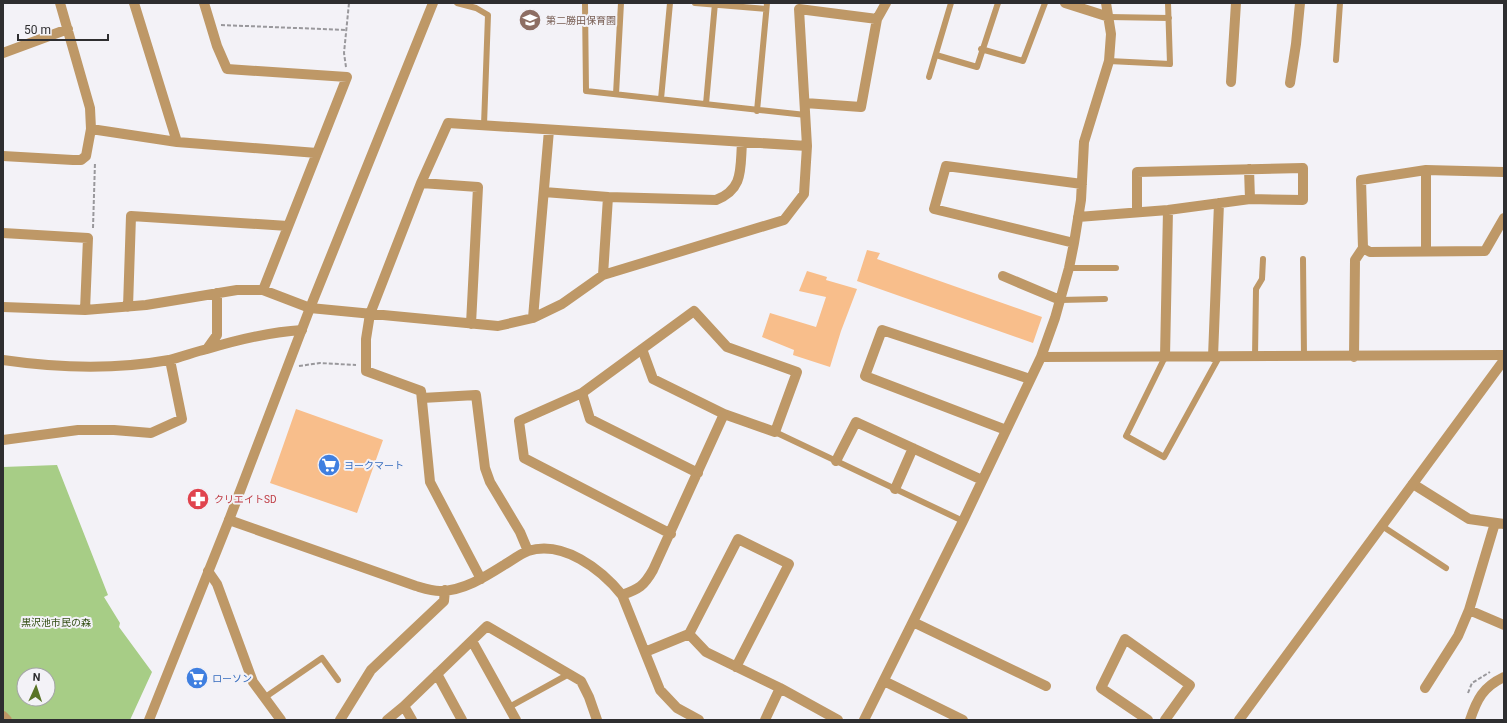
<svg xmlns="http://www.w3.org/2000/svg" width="1507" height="723" font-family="Roboto,'Noto Sans JP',sans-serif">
	<rect width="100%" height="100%" fill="#f3f2f7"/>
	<path fill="#a7cd86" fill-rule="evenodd" d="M57,465L108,595L104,597L120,623L119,627L152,672L130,720H13L3,711V467ZM24,675H48V699H24Z"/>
	<path fill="#f8be8b" d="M867,250L880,253L877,259L1042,317L1033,343L857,281Z
		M807,271L827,277L826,280L857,289L841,331L830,367L793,355L794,350L762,337L770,313L816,327L826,297L799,291Z
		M296,409L383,440L357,513L270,483Z"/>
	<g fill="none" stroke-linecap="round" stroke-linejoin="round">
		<path stroke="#99989c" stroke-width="2" stroke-dasharray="4 2" stroke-linecap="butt" d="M221,25L346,30
			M346,67L344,53L349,3
			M93,228L95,162
			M299,366L320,363L356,365
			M1468,693L1472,683L1490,672"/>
		<path stroke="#be9867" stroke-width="6" d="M457,3L476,8L488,15L484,125
			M585,3L586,91L806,115
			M695,3L766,9
			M1109,17L1169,18
			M981,49L1023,61L1045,3
			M936,55L977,67L998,3
			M1336,60L1340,3
			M1109,61L1170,64L1168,3
			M929,77L951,3
			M616,94L621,3
			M661,99L670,3
			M706,104L715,3
			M757,111L767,3
			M1303,259L1304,357
			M1069,268H1116
			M1060,300L1105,299
			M1165,357L1126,436L1164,457L1219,357
			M1255,357L1256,289L1262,279L1263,259
			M775,432L963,521
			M1382,526L1446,568
			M264,698L322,658L338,680
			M509,707L569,674"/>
		<path stroke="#be9867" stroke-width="10" d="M134,3L177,142
			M204,3L217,46L227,69L347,77L263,290
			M1065,3L1109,17
			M3,53L68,29
			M1231,82L1236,3
			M1290,83L1296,44L1300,3
			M805,103L861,107L877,19L886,3
			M91,129L177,142L317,153
			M3,156L73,160H81L86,156L91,129L90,108L60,3
			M1249,169L1250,199
			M1426,170V251
			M421,183L478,187L471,324
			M544,192L608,197
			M1078,217L1168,210L1250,199L1303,200V168L1137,172V212
			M3,233L88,238L85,310
			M1074,243L934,209L946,166L1082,184
			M1363,248L1370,252L1485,251L1504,218
			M603,275L608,197L716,200C744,189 740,169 742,143
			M1003,276L1060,300
			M3,307L85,310L146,305L237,290H263L310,308L498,326L533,318L562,304L603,275L784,220L804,194L807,146L799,9L877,19
			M128,307L131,216L288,226
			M533,318L549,130
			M207,349L217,335V293
			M642,349L653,379L724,414L775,432L797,372L727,347L694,311L582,393L519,421L524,458L671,534
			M1041,357L1504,355
			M1165,357L1168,210
			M1213,357L1219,203
			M1354,357L1355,260L1363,248L1361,180L1426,170L1504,172
			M3,360C58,368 114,370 169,360C182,357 194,352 207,349C237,340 270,332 302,330
			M582,393L590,419L698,473
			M422,398L476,395L485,468L490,482L520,532L528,551
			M1006,430L865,376L882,330L1030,379
			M3,440L78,430H114L151,433L182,419L170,360
			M836,461L856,422L982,480
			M1413,484L1469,519L1504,524
			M895,489L913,448
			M229,520L416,586C423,588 432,591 440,591C463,591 485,577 504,565C511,561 520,554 528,551C563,540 601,569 622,595L660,690L677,708L699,720
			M208,571L217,584L253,682L281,720
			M481,579L430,482L421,391L366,371V339L370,314L421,183L448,123L807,146
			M622,595C639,589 644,586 653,570L724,414
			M1469,610L1504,625
			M913,622L1046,686
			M689,634L706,652L780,688L765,720
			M472,641L516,720
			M645,652L689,634L738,539L789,564L736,667
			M437,674L462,720
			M884,681L963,720
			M780,688L838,720
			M1425,688L1458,636L1469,610L1495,523
			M404,706L412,720
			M3,716L7,720
			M340,720L371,670L444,601L445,590
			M387,720L404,706L487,626L581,681L589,697L597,720
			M864,720L963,521L1041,357L1055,318L1069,268L1074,243L1081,200L1084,142L1109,61L1111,34L1106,3
			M1148,720L1101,688L1125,639L1190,685L1165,720
			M1470,720C1477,699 1483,687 1504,677"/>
		<path stroke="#be9867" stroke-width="10" d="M149,720L229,520L310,308L433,3
			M1239,720L1504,360"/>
	</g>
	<defs>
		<g id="school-disc" transform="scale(1.15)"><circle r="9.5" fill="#8d6e63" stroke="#f3f2f7"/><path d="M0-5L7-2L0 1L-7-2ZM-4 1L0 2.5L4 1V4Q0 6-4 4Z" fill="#fff"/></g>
		<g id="supermarket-disc" transform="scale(1.15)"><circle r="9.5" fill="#3f7fe0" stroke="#f3f2f7"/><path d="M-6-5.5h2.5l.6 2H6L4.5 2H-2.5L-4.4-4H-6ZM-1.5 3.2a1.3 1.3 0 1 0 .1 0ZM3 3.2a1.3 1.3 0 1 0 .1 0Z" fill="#fff"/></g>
		<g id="pharmacy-disc" transform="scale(1.15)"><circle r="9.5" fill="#e0444e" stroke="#f3f2f7"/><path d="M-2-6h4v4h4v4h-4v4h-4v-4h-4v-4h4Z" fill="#fff"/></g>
	</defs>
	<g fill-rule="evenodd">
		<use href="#school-disc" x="530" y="20"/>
		<use href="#supermarket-disc" x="329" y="465"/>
		<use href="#pharmacy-disc" x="198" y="499"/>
		<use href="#supermarket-disc" x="197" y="678"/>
	</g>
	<g text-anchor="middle" stroke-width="4" stroke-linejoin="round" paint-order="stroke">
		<g font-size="10" fill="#785e54" stroke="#f3f2f7" text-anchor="start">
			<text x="546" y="24">第二勝田保育園</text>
		</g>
		<g font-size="10" fill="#366cbe" stroke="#f3f2f7" text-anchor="start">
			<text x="344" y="469">ヨークマート</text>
			<text x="212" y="682">ローソン</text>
		</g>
		<g font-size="10" fill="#be3a42" stroke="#f3f2f7" text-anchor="start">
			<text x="214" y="503">クリエイトSD</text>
		</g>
		<g font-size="10" fill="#304b12" stroke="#f3f2f7">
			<text x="56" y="626">黒沢池市民の森</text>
		</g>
	</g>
	<rect width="1507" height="723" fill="none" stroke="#2e2e30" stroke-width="8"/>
	<g transform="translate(36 687) rotate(3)"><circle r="19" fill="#f3f2f7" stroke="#a4a4a7"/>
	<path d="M0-3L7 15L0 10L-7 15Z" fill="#597427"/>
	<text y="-6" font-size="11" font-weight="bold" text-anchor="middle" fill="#2e2e30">N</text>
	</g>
	<path d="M18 34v6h90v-6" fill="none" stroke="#2e2e30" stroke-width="2"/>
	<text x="24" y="34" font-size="12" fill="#2e2e30" stroke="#f3f2f7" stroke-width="3" paint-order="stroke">50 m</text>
</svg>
